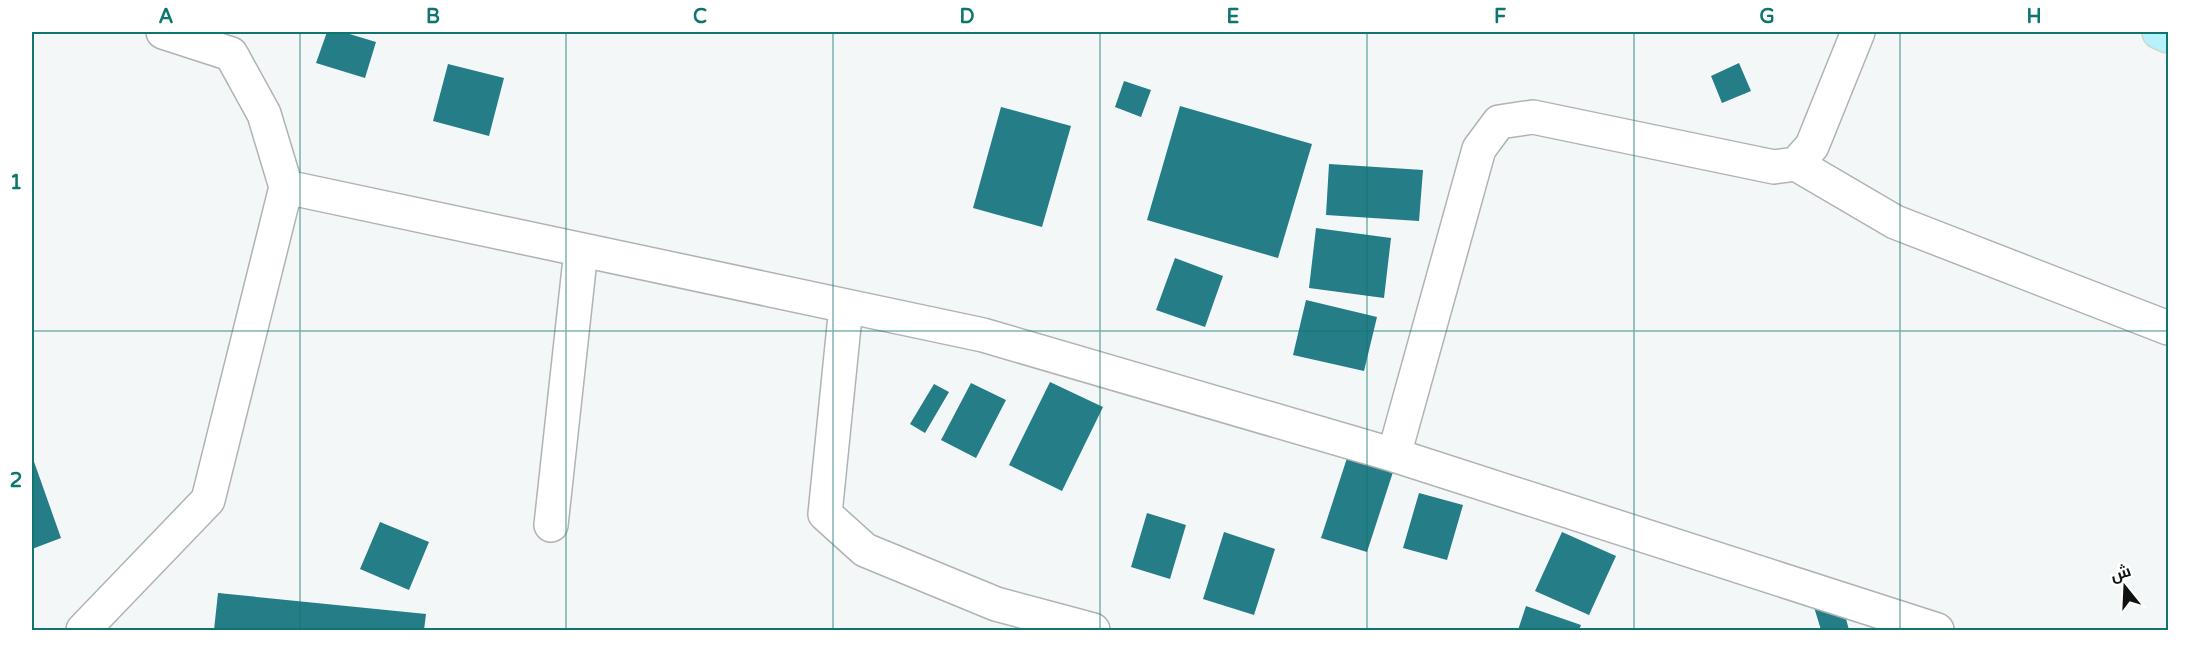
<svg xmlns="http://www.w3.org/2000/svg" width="2200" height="662" font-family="'Varela Round',Cairo,sans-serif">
	<rect width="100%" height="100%" fill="#f3f7f7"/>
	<path fill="#247d87" d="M327,32H343L376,42L365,78L316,63Z
		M1739,63L1751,91L1722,103L1711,76Z
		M448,64L504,78L489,136L433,121Z
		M1124,81L1151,90L1141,117L1115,107Z
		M1180,106L1312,144L1278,258L1147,220Z
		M1001,107L1071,126L1042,227L973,208Z
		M1329,164L1423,170L1419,221L1326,215Z
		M1316,228L1391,238L1384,298L1309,288Z
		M1175,258L1223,276L1205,327L1156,310Z
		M1306,300L1377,317L1364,371L1293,355Z
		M1050,382L1103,407L1062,491L1009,465Z
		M971,383L1006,400L976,458L941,440Z
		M934,384L949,392L925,433L910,424Z
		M32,456L61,538L32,549Z
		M1347,458L1393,472L1367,552L1321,538Z
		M1419,493L1463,505L1447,560L1403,548Z
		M1147,513L1186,525L1170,579L1131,567Z
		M380,522L429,542L409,590L360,569Z
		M1224,532L1275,549L1254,615L1203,599Z
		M1562,532L1616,556L1589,615L1535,591Z
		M218,593L426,614L424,630H214Z
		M1841,600L1849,630H1821L1814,607Z
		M1526,606L1581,625L1579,630H1518Z"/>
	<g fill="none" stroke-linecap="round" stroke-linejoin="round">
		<g stroke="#afb3b4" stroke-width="36">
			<path id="minor" d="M163,32L231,54L264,114L286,187L983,335L1394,455L1937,630
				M1796,164L1895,222L2168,328
				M846,306L825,514L865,550L996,604L1093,630
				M1394,455L1479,149L1499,122L1533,117L1774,167L1796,164L1812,146L1858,32
				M551,525L581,250
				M83,630L208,500L286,187"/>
		</g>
		<g stroke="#d4d4d4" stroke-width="36">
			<path id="major" d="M2159,32L2168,36"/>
		</g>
		<use href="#minor" stroke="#fff" stroke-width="33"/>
		<use href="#major" stroke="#b6f2fa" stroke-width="33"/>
	</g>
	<path fill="none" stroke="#0f766e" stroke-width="1.5" stroke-opacity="0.55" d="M300,32V630M566,32V630M833,32V630M1100,32V630M1367,32V630M1634,32V630M1900,32V630M32,331H2168"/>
	<rect width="2200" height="662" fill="none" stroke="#ffffff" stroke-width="66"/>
	<g transform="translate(2125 587) rotate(342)" stroke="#ffffff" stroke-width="4.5" paint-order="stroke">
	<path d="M0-4.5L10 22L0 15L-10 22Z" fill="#101111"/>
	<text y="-9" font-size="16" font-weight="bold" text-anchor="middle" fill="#101111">ش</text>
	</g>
	<rect x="33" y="33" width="2134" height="596" fill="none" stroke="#0f766e" stroke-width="2"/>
	<g font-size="20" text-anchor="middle" font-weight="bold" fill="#0f766e">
		<text x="166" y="23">A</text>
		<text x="433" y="23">B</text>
		<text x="700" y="23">C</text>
		<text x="967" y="23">D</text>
		<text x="1233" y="23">E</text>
		<text x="1500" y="23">F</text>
		<text x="1767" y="23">G</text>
		<text x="2034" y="23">H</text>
		<text x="16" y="189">1</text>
		<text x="16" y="487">2</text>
	</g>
</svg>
